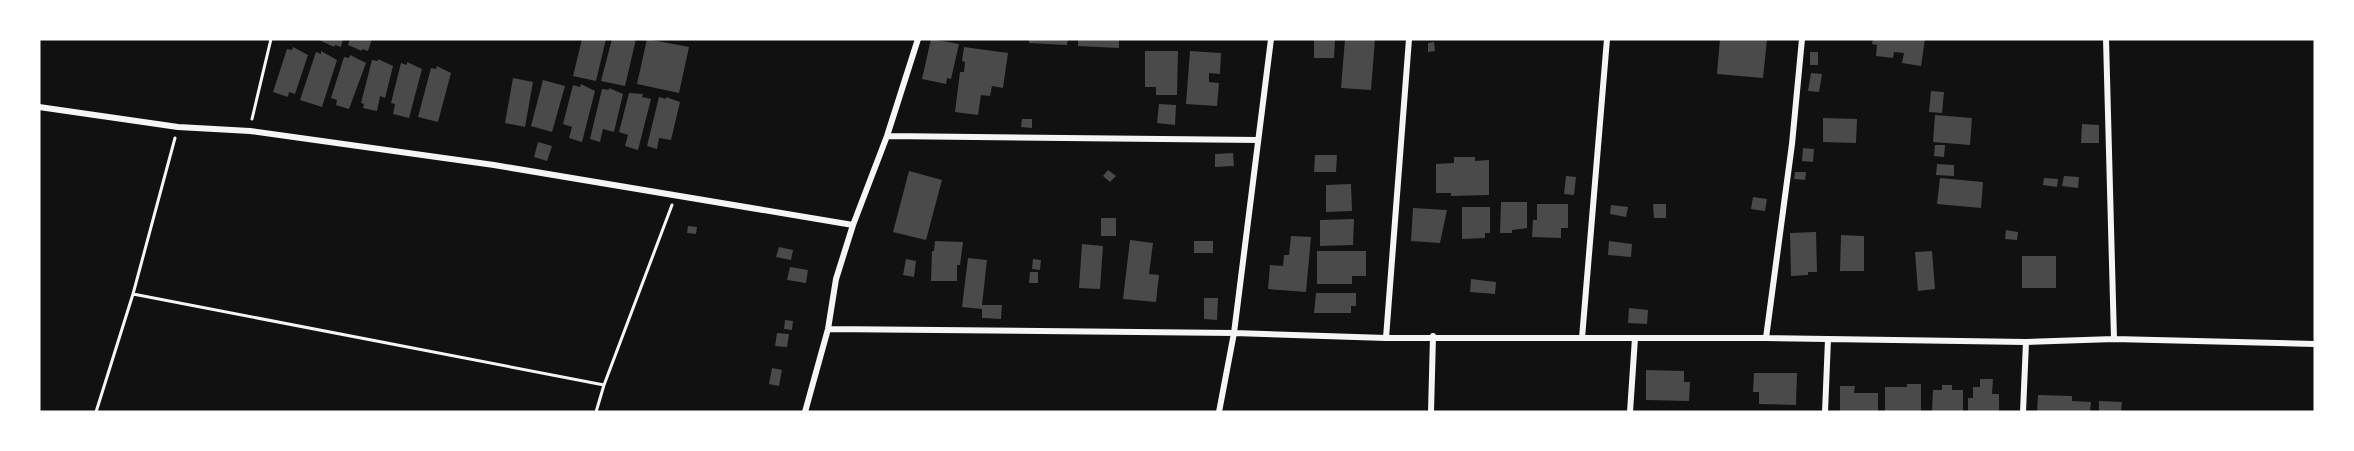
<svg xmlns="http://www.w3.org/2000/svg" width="2354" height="451" font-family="Merriweather,serif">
	<rect width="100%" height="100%" fill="#111"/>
	<path fill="#4a4a4a" d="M317,39H343L341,47L335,45L334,47Z
		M350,39H372L368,51L362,49V51L348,45Z
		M582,39H606L596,81L573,76Z
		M612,39H636L625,86L601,81Z
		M647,39L689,47L679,93L637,84Z
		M931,39L959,44L951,79L947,78L946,84L922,79Z
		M1029,39H1068L1067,45L1029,43Z
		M1078,39H1119V48L1078,46Z
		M1314,39H1335L1334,58H1314Z
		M1345,39H1375L1371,90L1341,88Z
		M1720,39H1767L1763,78L1717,74Z
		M1873,39H1925L1921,66L1902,63L1904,53L1894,52L1893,58L1876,56L1877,45L1872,44Z
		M1434,42L1435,51L1428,52V43Z
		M293,47L308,55L295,94L289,92L288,97L273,92L287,49L292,50Z
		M964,47L1008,53L1003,88L992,86L990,96L981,95L978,115L955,112L960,72H964L965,62L962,61Z
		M321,51L337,60L322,107L300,100L316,52L321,54Z
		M1145,51H1178L1177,95H1156V87H1145Z
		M1190,51L1221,53L1220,74L1209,73V82L1219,83L1217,106L1186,104Z
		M1810,52H1818V65H1810Z
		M350,55L366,63L349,109L336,105L337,100L331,98L344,57L349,58Z
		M378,59L393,66L385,98L380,96L377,111L363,108L364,104L361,103L372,60L378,61Z
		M407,62L422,69L409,118L393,114L395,104L391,103L401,63L407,65Z
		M437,66L451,73L438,122L418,117L431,68L436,69Z
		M1811,73L1822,74L1819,92L1808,91Z
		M513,78L533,82L525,127L505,123Z
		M543,80L565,86L552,132L531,126Z
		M581,84L595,91L582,142L569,138L572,127L563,124L573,85L580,87Z
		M609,88L623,94L614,132L603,129L600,142L590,139L602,89L609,90Z
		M1931,91L1944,92L1942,113L1929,112Z
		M629,93L643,94L642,97L651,99L638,150L625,146L628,135L619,132Z
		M659,97L666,99V97L680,102L671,140L659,138L657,149L647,146Z
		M1159,104L1176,105L1175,125L1157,123Z
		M1935,115L1972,118L1970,145L1933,142Z
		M1823,118L1857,119L1856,143L1823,142Z
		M1022,119H1032V128L1021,127Z
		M2082,124L2099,125V143H2081Z
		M538,142L552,146L547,161L534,157Z
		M1935,145H1945L1944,157L1934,156Z
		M1803,148L1814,149L1813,162L1802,161Z
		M1233,153L1234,166L1215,167V154Z
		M1315,155H1337L1336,172H1314Z
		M1454,157H1475V161L1489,160V195L1451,196V193H1436V164L1454,163Z
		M1937,164L1954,165V176L1936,175Z
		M1108,170L1116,176L1110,182L1103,176Z
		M909,171L942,180L926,240L893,232Z
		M1795,172H1806L1805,180L1794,179Z
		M1566,176L1576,177L1574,195L1564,194Z
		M2064,176L2079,177L2078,188L2062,186Z
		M1940,178L1983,182L1981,208L1937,204Z
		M2044,178L2058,179L2057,187L2043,185Z
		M1351,184L1352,211L1326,212V185Z
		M1753,197L1767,199L1765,211L1751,209Z
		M1501,202H1527V228L1512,230V233H1500Z
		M1537,204H1568V228H1561V238L1532,237L1533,220H1537Z
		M1653,204H1666V218H1654Z
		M1611,205L1628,207L1626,217L1610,214Z
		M1462,207H1490V233H1485V238L1462,239Z
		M1413,208L1447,210L1440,243L1411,241Z
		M1101,218H1116V236H1101Z
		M1354,219L1353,245L1320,246V220Z
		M688,226L697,227L696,234L687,233Z
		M2006,230L2018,232L2017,240L2005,239Z
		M1816,232L1817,272H1808V275L1791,276L1790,233Z
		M1841,235L1864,236V271H1840Z
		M1291,236L1311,237L1306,292L1268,289L1270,265L1283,266L1284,255H1289Z
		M1130,240L1153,243L1149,274L1159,275L1156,302L1123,299Z
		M935,241L963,242L960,265H957V281H931L932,251H934Z
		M1194,241H1213V253H1194Z
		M1609,241L1632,244L1631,257L1608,255Z
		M1082,244L1103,246L1100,289L1079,288Z
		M779,247L793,250L791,260L776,257Z
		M1317,251H1366V276H1352V284H1317Z
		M1932,251L1935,289L1918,291L1915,252Z
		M2022,256H2056V288H2022Z
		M968,258L987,260L982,305H1002L1001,319L982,318V309L962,307Z
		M906,259L916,261L914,277L903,275Z
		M1033,259L1041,260L1040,270L1032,269Z
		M790,267L808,270L806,283L787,280Z
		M1030,272H1038V283H1029Z
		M1471,279L1496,282L1495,294L1470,292Z
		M1316,293H1356V306H1351V313H1314Z
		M1204,298H1218L1217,320L1204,319Z
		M1629,308L1648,310L1647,324L1628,323Z
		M785,320L793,321L792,330L784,329Z
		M777,333L789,334L787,347L775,346Z
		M772,368L782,370L779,386L769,384Z
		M1646,370L1684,371V382H1690L1689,401L1646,400Z
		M1754,373H1797L1796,405L1759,404V392H1753Z
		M1980,379H1993L1992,394H1999V412H1968V398H1973V387H1980Z
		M1907,384H1921V412H1885V387H1907Z
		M1942,385H1952V390H1963V412H1932L1933,390H1942Z
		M1840,386H1855L1854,393H1878V412H1840Z
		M2038,395L2072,396V401L2091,402L2090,412H2037Z
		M2099,401L2122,402L2121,412H2099Z"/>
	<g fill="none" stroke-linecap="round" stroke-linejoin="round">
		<path stroke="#f5f5f5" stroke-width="3" d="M252,119L271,39
			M133,294L604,385
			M96,412L133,294L175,138
			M596,412L604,385L672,205"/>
		<path stroke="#f5f5f5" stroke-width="6" d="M2106,39L2114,339
			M39,107L178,127L250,131L494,165L853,225
			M887,136L1258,140
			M828,329L1234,333L1386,338H1766L2026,342L2114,339L2315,344
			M1386,338L1409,39
			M1582,338L1607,39
			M1766,338L1792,144L1802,39
			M805,412L828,329L836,279L853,225L887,136L918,39
			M1219,412L1234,333L1271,39
			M1431,412L1433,336
			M1630,412L1635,338
			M1825,412L1828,339
			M2023,412L2026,342"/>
	</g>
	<rect width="2354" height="451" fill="none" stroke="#ffffff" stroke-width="81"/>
</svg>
